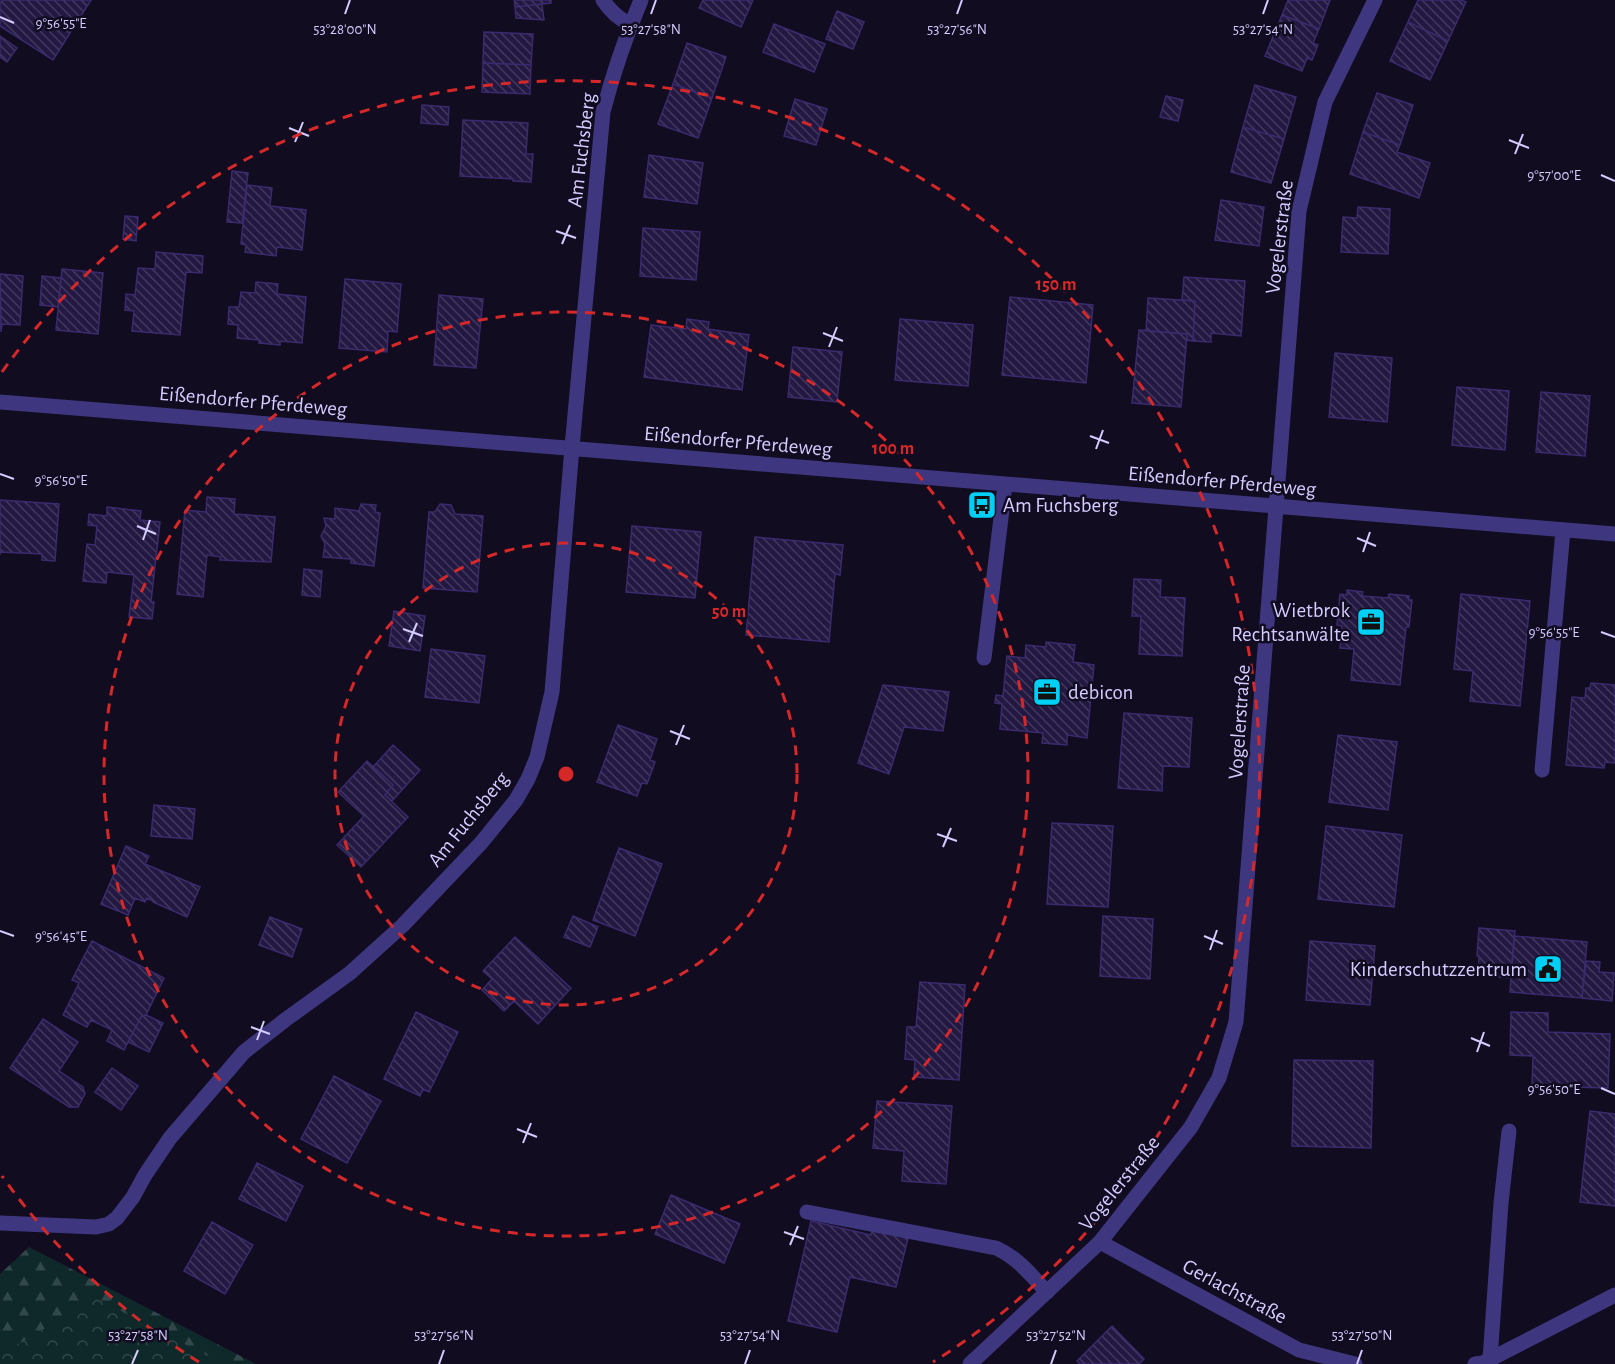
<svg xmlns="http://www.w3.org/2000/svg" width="1615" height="1364" font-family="'Alegreya Sans',sans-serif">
	<defs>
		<pattern id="forest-firs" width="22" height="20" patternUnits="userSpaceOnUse" patternTransform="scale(1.5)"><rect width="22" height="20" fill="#0f292a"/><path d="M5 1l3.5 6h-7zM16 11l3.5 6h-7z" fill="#31474a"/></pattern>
		<pattern id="park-crowns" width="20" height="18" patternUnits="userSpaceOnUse" patternTransform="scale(1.5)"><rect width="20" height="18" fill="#0f292a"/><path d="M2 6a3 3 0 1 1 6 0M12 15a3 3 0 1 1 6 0" fill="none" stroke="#31474a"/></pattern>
		<pattern id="building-back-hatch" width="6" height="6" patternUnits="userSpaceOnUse" patternTransform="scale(1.5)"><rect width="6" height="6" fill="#231841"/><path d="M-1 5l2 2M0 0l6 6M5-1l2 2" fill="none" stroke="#42385e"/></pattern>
	</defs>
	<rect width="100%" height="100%" fill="#110c20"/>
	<path fill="url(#forest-firs)" d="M29,1247L256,1364H0V1274Z"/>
	<path fill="url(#park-crowns)" d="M96,1298L223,1364H0V1355Z"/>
	<path fill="url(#building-back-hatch)" stroke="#3b2a6d" stroke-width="1.5" d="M2,0H91L53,60L0,26V3Z
		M514,0H551V3L515,7Z
		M703,0H753L741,27L699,8Z
		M1288,0H1330L1319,29L1282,15Z
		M1418,0H1461L1466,2L1448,41L1408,22Z
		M542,4L544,20L516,18L515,7Z
		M837,11L864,22L853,49L826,39Z
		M1282,15L1319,29L1313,43L1318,45L1312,60L1307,58L1302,71L1265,56Z
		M1408,22L1448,41L1430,80L1390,61Z
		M774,24L825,44L814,72L763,52Z
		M484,32L533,34L531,65L483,63Z
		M0,36L17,48L7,62L0,57Z
		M687,43L726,57L712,98L673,84Z
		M483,63L531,65L530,94L482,92Z
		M673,84L712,98L698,138L658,124Z
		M1255,85L1296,97L1284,139L1243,127Z
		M1377,93L1413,105L1400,145L1363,132Z
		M1166,96L1183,100L1178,121L1160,117Z
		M795,99L827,109L816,145L784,136Z
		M422,105L449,107L448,125L421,123Z
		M463,120L528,123L526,154H533L531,182L513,181V179L460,176Z
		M1243,127L1284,139L1271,183L1231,172Z
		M1363,132L1400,145L1397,152L1430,163L1419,198L1350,174Z
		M649,155L703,163L697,204L644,197Z
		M232,171L248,173L242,223L227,222Z
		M247,185L272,188L270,206L306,210L302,250L277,247L276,256L245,252L246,245L241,244Z
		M1221,200L1264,207L1259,246L1215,240Z
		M1358,207L1390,209L1388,254L1341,252L1343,217L1357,218Z
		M125,216L138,217L136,241L123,239Z
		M643,228L700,232L696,280L640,276Z
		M156,252L203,256L202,273L186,272L180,335L132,331L134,311L125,310L126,294L135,295L138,268L155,269Z
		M62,269L103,273L98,334L56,330Z
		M0,274L23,276L20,325L2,324L1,332Z
		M42,276L61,278L58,307L40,305Z
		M1184,277L1245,281L1241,336L1211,333V342L1193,341L1195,301L1182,300Z
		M345,279L401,284L397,332L388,331L387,352L339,348Z
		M256,282L278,284L277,294L306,297L302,343L280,341V345L259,343V340L237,338L238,325L228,324L229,307H239L241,292L255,293Z
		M439,295L483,299L476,368L434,365Z
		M1010,297L1093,305L1086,383L1002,375Z
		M1148,298L1195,301L1193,341L1187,340V334L1146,331Z
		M687,319L709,322L708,329L749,335L742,390L644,377L651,325L686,329Z
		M900,319L973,325L968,386L895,380Z
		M1139,330L1187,334L1181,407L1132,403Z
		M793,347L842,352L837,402L788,397Z
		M1335,353L1392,358L1387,422L1329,417Z
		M1457,387L1509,391L1505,450L1452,445Z
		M1541,392L1590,396L1585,456L1536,452Z
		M207,497L235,499L234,514L275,517L271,562L220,560L221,557L207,555L203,597L177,594L185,510L206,512Z
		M0,500L59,504L55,561L42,560V554L0,552V555Z
		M361,504L376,505L375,512L380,513L374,566L351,563V559L323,557L325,544L321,536L326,526L324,518L335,519V508L359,511Z
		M440,504L451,505L455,514L483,516L477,592L423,588L429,512H435Z
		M107,507L141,511L140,520L160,522L151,602H154L152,619L129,617L134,575L107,572L106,583L83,581L87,544L95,545L97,526L88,525L89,514L107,516Z
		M632,526L701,532L695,598L626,592Z
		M755,537L843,545L840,575L835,574L829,642L746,635Z
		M304,569L322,571L320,597L302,595Z
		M1134,579L1161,580L1160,597L1185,598L1182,656L1139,654L1141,616H1132Z
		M1347,590L1363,592L1362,596L1388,598L1389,594L1409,596V600H1412L1409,627H1406L1400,685L1351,680L1354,649L1340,648L1342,626L1337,625L1340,594L1347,595Z
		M1461,594L1530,601L1520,706L1470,701L1473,671L1454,669Z
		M394,611L425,616L420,651L389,646Z
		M1046,642L1075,645L1073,662L1094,665L1087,738L1067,735V745L1042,743L1043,733L1000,729L1002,704L995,703L996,695L1003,696L1007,656L1025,658L1026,645L1046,647Z
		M431,649L485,656L479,703L425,697Z
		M1591,683L1615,685V763L1605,762L1604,768L1566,765L1572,697L1585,698L1586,688H1590Z
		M883,685L949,692L943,731L904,727L889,774L858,763Z
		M1124,713L1192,718L1189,767L1163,766L1162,791L1118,788Z
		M618,725L657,739L650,760L655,762L647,784L642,783L637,796L597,782Z
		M1338,735L1397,742L1388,810L1329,802Z
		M393,745L420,770L392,801L385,795L393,785L373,767Z
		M367,761L393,785L385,795L408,817L361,867L337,845L364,816L338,792Z
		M154,805L195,809L192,839L151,836Z
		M1052,823L1113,826L1108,907L1047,904Z
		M1326,826L1402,835L1394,907L1318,899Z
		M126,846L149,856L145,864L200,887L187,917L153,902V901L147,898L145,902L135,898L128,915L101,904Z
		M619,848L662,864L635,936L593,920Z
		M573,916L598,927L590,947L564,937Z
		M1103,916L1153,919L1150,979L1100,976Z
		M270,917L302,929L292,957L259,945Z
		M1479,928L1515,931L1511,978L1478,976L1479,956H1477Z
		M1514,936L1587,942L1582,998L1510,992Z
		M515,937L571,988L538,1024L514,1001L504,1011L482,990L492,979L483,971Z
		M92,941L164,978L146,1015L141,1017L124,1050L107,1041L112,1030L91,1020L87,1027L63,1015L79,983L72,980Z
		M1310,941L1375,946L1370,1005L1306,1000Z
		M1586,961L1600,962L1599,972L1614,973L1612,1001L1582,998Z
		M920,982L965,985L959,1080L914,1077L915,1060L905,1059L907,1027H916Z
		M416,1012L458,1032L429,1092L423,1089L420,1096L384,1079Z
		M1511,1012L1548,1013V1032L1610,1034L1608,1088L1532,1086L1533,1056L1510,1055Z
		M146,1015L163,1023L149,1052L128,1042L141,1017Z
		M43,1019L78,1042L59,1071L83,1087L85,1094L78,1107H69L10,1068Z
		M1294,1060L1373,1061L1371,1148L1292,1146Z
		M112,1068L138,1086L121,1110L95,1092Z
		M334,1076L381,1101L347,1163L301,1139Z
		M877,1101L952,1106L946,1184L902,1181L904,1151L873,1148Z
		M1590,1111L1615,1114V1206L1580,1202Z
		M257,1163L303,1186L286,1221L239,1199Z
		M671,1195L740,1224L724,1263L655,1234Z
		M811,1221L871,1235L872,1229L908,1238L896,1287L850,1277L837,1332L788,1321Z
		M212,1222L253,1245L225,1294L184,1271Z
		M1112,1326L1144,1359L1139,1364H1080L1077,1361Z"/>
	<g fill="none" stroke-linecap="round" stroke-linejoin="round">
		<path stroke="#3e377f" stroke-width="15" d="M984,658L1005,485
			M1542,770L1563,530
			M807,1212L996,1248C1018,1258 1031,1275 1047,1292
			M1490,1359L1501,1203L1509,1131"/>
		<path stroke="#3e377f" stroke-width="15" d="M603,0C610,11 619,19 631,25
			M0,402C538,445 1077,490 1615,534
			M0,1223L96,1227L109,1224L117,1218L133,1197L145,1175L170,1138L244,1052L285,1020L350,973L403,925L481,843L516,800L528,779L537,757L552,692L572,447L603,112C613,73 626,36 641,0
			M1100,1242L1299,1350L1355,1364
			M970,1364L1100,1242L1191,1127L1219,1078L1236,1022L1299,211L1325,102L1375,0
			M1475,1364L1483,1363L1615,1295"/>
	</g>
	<path fill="none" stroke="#d4cbff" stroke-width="2" d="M345,14L350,0M651,14L656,0M957,14L962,0M1263,14L1268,0M0,17L14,23M289,128L309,136M1509,140L1529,148M295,142L303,122M1515,154L1523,134M1601,175L1615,181M556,231L576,238M562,244L570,225M823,333L843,341M829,347L837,327M1090,436L1109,443M1096,449L1103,430M0,474L14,479M137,526L156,534M1357,538L1376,546M143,540L150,520M1363,552L1370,532M403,629L423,636M1601,632L1615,637M409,642L417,623M670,731L690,739M676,745L684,725M937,834L957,841M943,847L951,828M0,931L14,936M1204,936L1223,944M1210,950L1217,930M251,1027L270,1034M1471,1038L1490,1046M257,1040L264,1021M1477,1052L1484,1032M1601,1088L1615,1094M517,1129L537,1137M523,1143L531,1123M784,1232L804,1239M790,1245L798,1226M132,1364L138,1350M439,1364L444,1350M745,1364L750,1350M1051,1364L1056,1350M1357,1364L1362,1350"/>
	<g fill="none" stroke="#d62828" stroke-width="3" stroke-dasharray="10 8">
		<circle cx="566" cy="774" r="231"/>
		<circle cx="566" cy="774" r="462"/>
		<path d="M199 1362A693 693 0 0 1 2 1176M2 372A693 693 0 1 1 933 1362"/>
	</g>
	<defs>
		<g id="bus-square" transform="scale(1.5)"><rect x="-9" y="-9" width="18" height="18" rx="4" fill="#00d0f6" stroke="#110c20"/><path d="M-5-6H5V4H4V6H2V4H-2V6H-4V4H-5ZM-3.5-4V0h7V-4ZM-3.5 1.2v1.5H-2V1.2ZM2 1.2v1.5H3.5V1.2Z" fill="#111"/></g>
		<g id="office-square" transform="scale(1.5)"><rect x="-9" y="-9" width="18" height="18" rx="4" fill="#00d0f6" stroke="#110c20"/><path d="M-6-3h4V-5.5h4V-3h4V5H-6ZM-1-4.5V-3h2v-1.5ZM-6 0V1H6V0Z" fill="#111"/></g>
		<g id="civic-square" transform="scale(1.5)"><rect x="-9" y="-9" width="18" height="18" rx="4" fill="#00d0f6" stroke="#110c20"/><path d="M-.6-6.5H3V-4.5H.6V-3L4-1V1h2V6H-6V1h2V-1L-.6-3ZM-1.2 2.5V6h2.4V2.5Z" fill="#111"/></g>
	</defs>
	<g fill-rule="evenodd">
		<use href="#bus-square" x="982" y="505"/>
		<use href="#office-square" x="1371" y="622"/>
		<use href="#office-square" x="1047" y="692"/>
		<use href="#civic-square" x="1548" y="969"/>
	</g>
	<g text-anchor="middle" stroke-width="5" stroke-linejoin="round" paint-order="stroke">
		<g font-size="21" fill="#d4cbff" stroke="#110c20">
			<text transform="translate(581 150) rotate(-83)" y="7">Am Fuchsberg</text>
			<text transform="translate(1279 237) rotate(-83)" y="7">Vogelerstraße</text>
			<text transform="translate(253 401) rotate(5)" y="7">Eißendorfer Pferdeweg</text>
			<text transform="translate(738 441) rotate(5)" y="7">Eißendorfer Pferdeweg</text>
			<text transform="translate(1222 481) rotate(5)" y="7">Eißendorfer Pferdeweg</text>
			<text transform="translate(1239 722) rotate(-86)" y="7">Vogelerstraße</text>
			<text transform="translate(468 819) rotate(-51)" y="7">Am Fuchsberg</text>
			<text transform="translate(1119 1183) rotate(-51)" y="7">Vogelerstraße</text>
			<text transform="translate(1235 1291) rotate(28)" y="7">Gerlachstraße</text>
		</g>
		<g font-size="21" fill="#d4cbff" stroke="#110c20" text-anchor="start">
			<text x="1003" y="512">Am Fuchsberg</text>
			<text x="1350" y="617" text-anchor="end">Wietbrok<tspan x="1350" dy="24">Rechtsanwälte</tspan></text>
			<text x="1068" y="699">debicon</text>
			<text x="1527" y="976" text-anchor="end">Kinderschutzzentrum</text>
		</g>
	</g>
	<g font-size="15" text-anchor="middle" fill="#d4cbff" stroke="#110c20" stroke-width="5" stroke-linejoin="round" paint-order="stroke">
		<text x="61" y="28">9°56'55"E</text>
		<text x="345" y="34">53°28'00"N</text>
		<text x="651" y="34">53°27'58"N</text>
		<text x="957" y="34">53°27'56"N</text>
		<text x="1263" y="34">53°27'54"N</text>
		<text x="1554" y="180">9°57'00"E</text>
		<text x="61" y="485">9°56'50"E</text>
		<text x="1554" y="637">9°56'55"E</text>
		<text x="61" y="941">9°56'45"E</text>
		<text x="1554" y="1094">9°56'50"E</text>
		<text x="138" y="1340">53°27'58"N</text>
		<text x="444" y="1340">53°27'56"N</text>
		<text x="750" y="1340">53°27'54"N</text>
		<text x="1056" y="1340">53°27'52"N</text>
		<text x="1362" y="1340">53°27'50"N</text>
	</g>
	<circle cx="566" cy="774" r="9" fill="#d62828" stroke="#110c20" stroke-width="3"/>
	<g font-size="18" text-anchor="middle" font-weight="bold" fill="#d62828" stroke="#110c20" stroke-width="5" stroke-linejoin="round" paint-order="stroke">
		<text x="1056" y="290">150 m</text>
		<text x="893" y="454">100 m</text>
		<text x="729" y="617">50 m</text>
	</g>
</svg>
